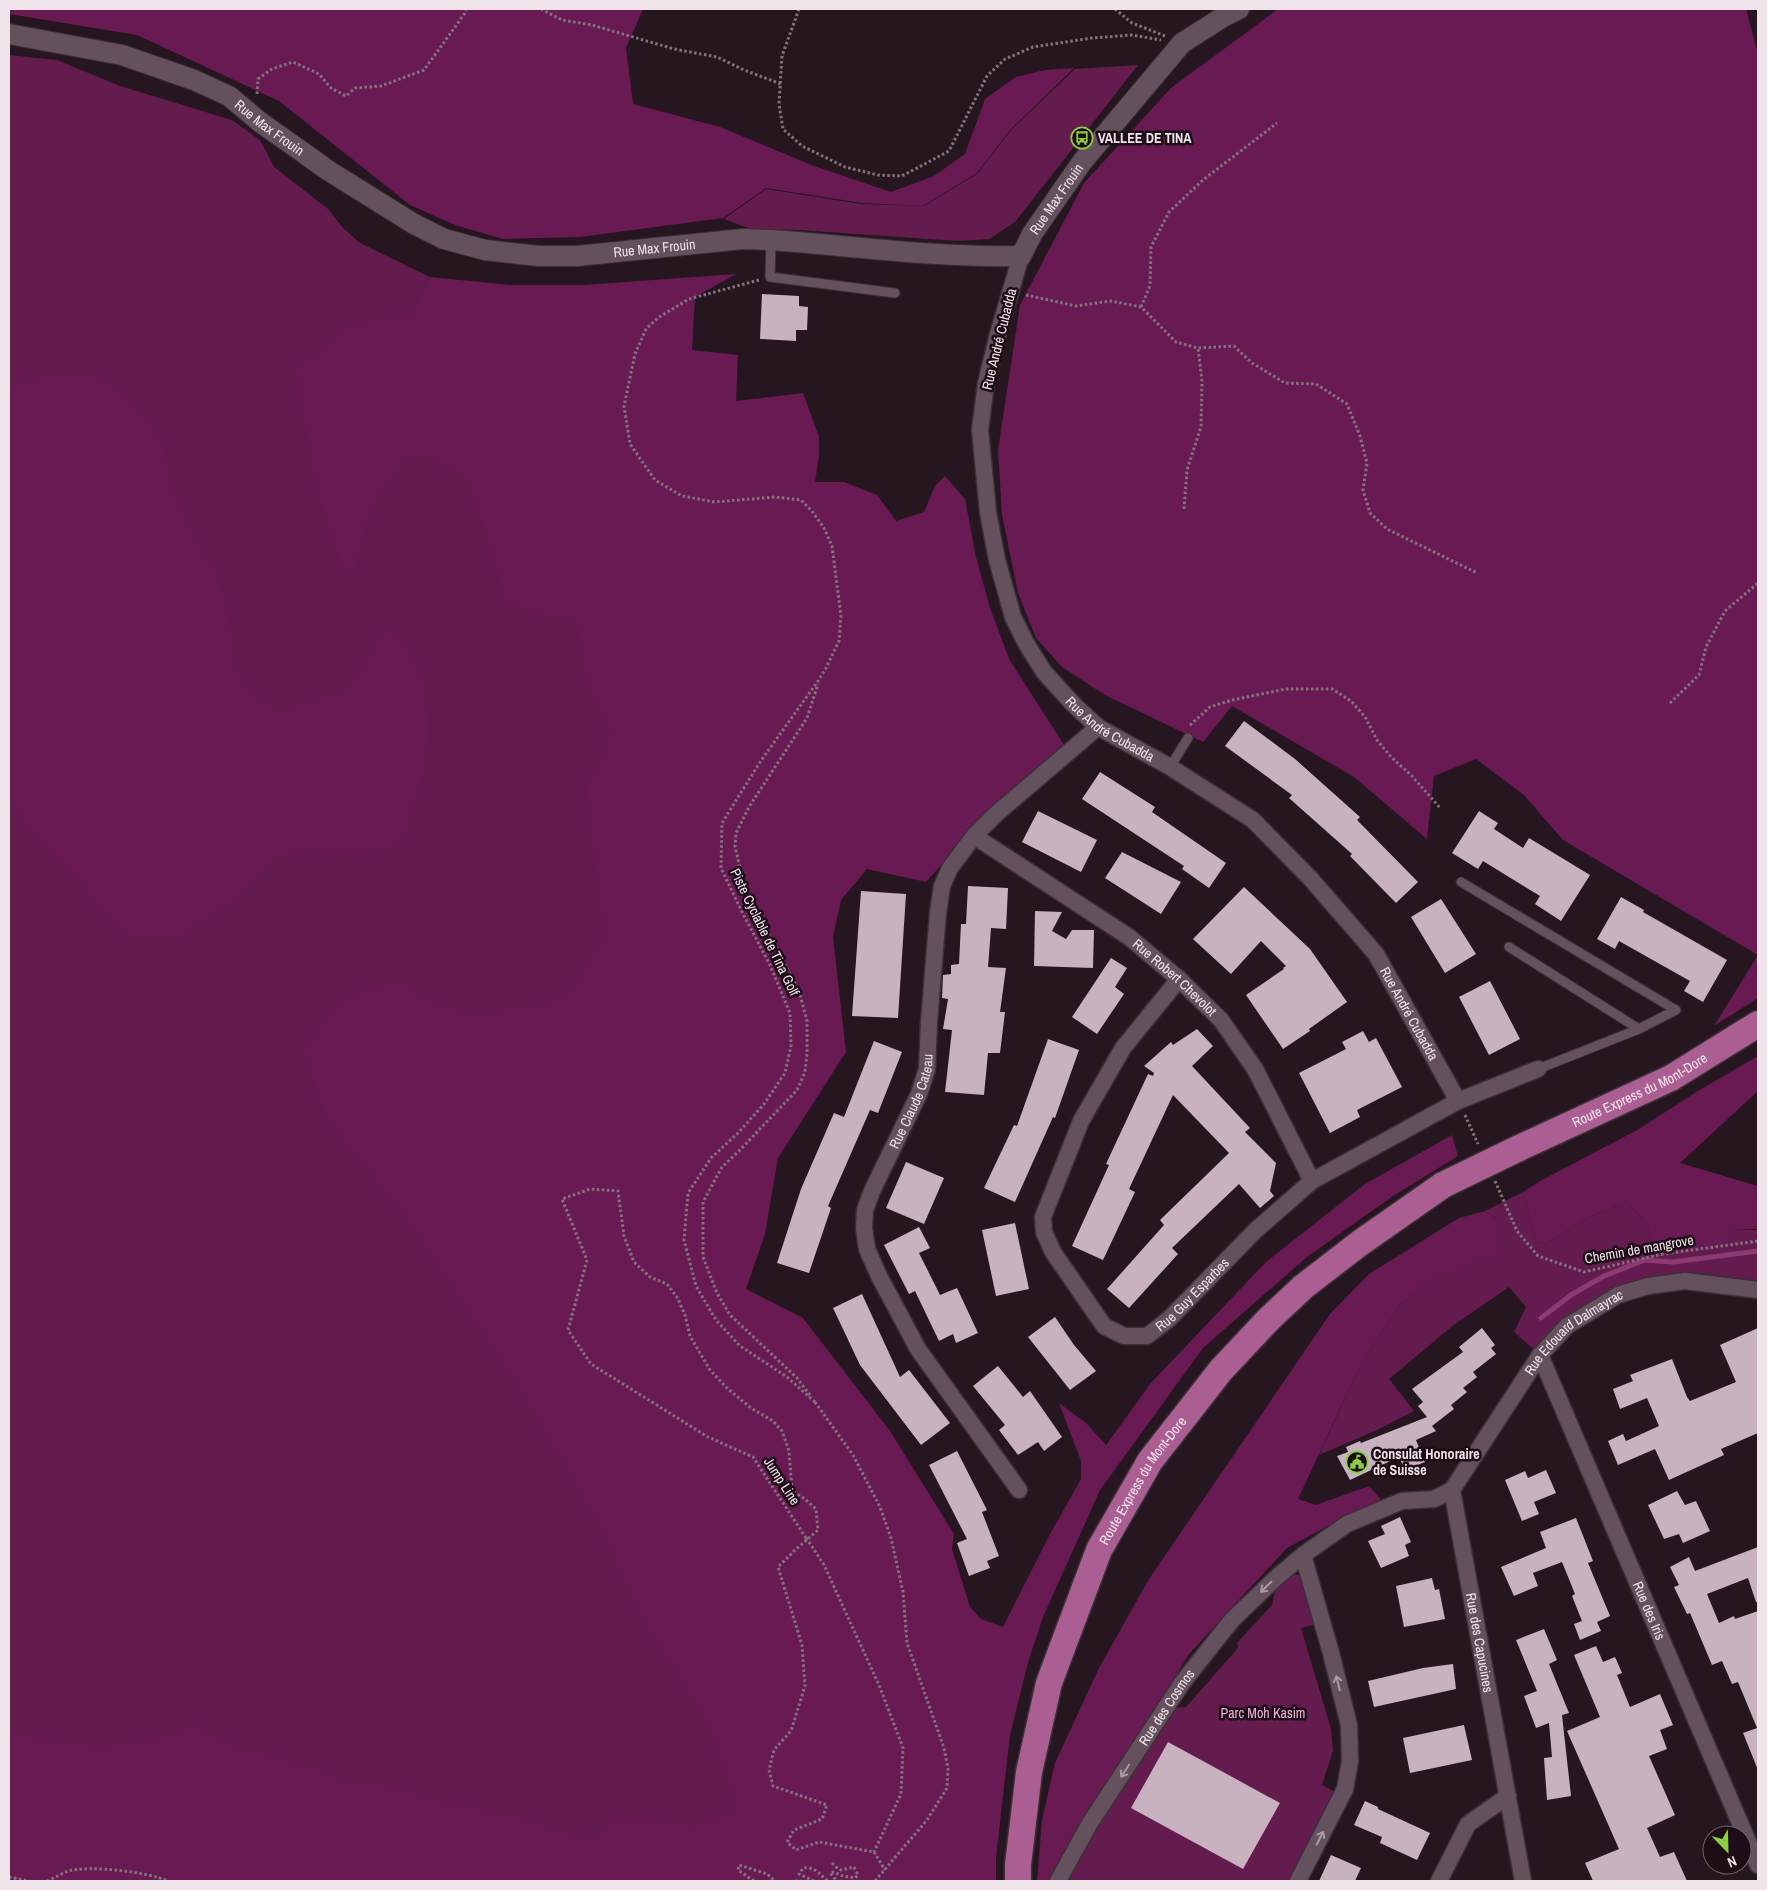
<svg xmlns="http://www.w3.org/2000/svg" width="1767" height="1890" font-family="'Archivo Narrow',sans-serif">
	<rect width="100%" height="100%" fill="#261620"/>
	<path fill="#641c4f" d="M9,55L57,60L120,86L232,120L260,140L274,167L328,209L343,228L360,243L430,277L422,296L594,324L665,1180L863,1866L9,1837Z
		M1138,65L1015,222L989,239L957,241L800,230L751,229L724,219L766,189L861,204L924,206L977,174L1011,130L1075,69Z
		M1523,1192L1536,1242L1546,1244L1589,1217L1627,1202L1647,1224L1655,1248L1732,1229L1758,1230V1290L1726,1285L1618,1295L1540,1355L1514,1332L1526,1307L1509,1287L1451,1327L1389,1379L1414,1411L1375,1431L1319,1455L1360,1366L1400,1305L1496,1219L1485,1211Z
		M1292,1574L1299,1575L1316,1624L1301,1628L1331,1729L1333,1751L1322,1785L1335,1792L1290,1881H1064L1170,1708L1186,1707L1238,1648L1237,1643L1272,1605L1276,1587Z"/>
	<path fill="#691a53" d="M9,9H643L626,48L633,104L720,127L814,166L891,192L934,176L965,154L985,99L1016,77L1045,70L1074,68L1010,130L977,173L923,206L862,203L766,188L723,218L580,237L503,239L455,225L410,205L279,101L137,35L9,14Z
		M1278,9H1746L1758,54V998L1714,1026L1758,955L1563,840L1524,795L1476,759L1434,776L1427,839L1354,777L1232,706L1203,742L1105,695L1062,667L1036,638L1018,593L1002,515L998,450L1020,305L1084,183L1171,88Z
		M736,274L695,297L692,350L738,355L736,401L803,393L819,437V456L815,482H844L877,495L896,521L924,512L935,486L945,476L965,499L976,557L990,608L1009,659L1066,748L984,817L926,882L867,869L841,900L833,937L846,1052L778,1158L765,1234L746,1289L803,1318L890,1431L954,1534L952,1549L970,1607L981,1619L1003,1627L1049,1536L1081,1479V1461L1059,1403L1086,1423L1106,1445L1151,1383L1266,1262L1365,1184L1452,1135L1458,1156L1393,1196L1307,1257L1203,1348L1100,1490L1043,1617L1028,1662L1010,1735L996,1857V1881H9V1730C44,1745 97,1749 135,1743C155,1740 175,1731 195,1726L235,1746L316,1768L345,1782L393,1786L452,1804L511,1815L592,1840L618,1817L695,1826L737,1809L707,1720L646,1625L594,1516L510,1373L403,1212L381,1187L327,1119L303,1050L341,1003L365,988L406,981L431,1003L470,1013L550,1005L573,989L606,935L599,899L587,787L611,735L584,673L577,623L541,613L505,601L490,544L468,479L422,455H410L389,481L367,519L355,570L343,567L329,530L312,467L295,364L308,360L353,324L413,315L430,277L510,285H583Z
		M93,374L130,401L163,441L170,481L189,526L217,574L229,616L232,650L243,684L277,711L347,691L387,628C396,639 410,652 416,664C444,723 420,789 401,846L344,855L308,847L274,860L239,898L176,938L132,939L49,850L9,802V388L36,377Z
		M1758,1056V1091L1680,1163L1758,1186V1229H1732L1720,1249L1681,1254L1655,1248L1647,1224L1627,1202L1589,1217L1546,1244L1536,1242L1523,1192L1542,1180L1639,1129L1698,1091Z
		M1485,1211L1496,1219L1503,1229L1497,1253L1425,1283L1400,1305L1360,1366L1298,1499L1316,1505L1369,1486L1382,1501L1350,1514L1287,1548L1189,1654L1051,1881H1037L1042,1820L1055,1763L1099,1668L1149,1579L1330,1314L1369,1274L1459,1218Z"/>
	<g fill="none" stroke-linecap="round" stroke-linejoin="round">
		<path stroke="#8b3a72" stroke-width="5" d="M1541,1318L1571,1295L1604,1276L1645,1260L1673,1262L1758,1251"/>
	</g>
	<path fill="#c9b2c0" d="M762,294L799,296V306L808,307L807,330H796V341L760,339Z
		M1244,721L1295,759L1360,817L1357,820L1418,882L1396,903L1350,856L1352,854L1289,798L1292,795L1225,746Z
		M1100,772L1155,807L1152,812L1226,863L1209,888L1182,869L1184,866L1082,799Z
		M1038,811L1097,840L1081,872L1022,842Z
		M1479,811L1498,823L1494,829L1523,848L1529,838L1590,875L1561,921L1535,904L1540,896L1483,861L1478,869L1452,853Z
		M1122,852L1181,882L1161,914L1105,878Z
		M968,886L1008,888L1006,929L991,928L988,967L1006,968L1000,1012H1005L1000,1053H988L984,1095L945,1092L952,1030L943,1029L948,999L942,998L943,975L951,974V965L959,964L961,924H966Z
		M1244,887L1310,949L1347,1002L1309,1029L1310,1031L1283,1049L1246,995L1284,969L1283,968L1286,966L1261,941L1231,974L1193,939Z
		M861,891L906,894L898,1018L852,1016Z
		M1621,897L1644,910L1643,912L1727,960L1703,1002L1684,991L1690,981L1619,941L1615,949L1597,939Z
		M1441,899L1476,954L1445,973L1411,917Z
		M1035,911L1062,912L1052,931L1066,939L1072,930H1094L1093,968L1034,966Z
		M1111,958L1127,968L1115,987L1124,994L1097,1034L1072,1017Z
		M1490,981L1520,1039L1489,1055L1459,997Z
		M1197,1029L1213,1046L1192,1066L1250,1128L1245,1132L1276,1163L1270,1191L1274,1196L1260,1208L1239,1184L1172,1248L1178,1254L1129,1308L1107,1289L1164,1225L1160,1220L1229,1153L1173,1095L1129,1189L1135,1192L1103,1260L1072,1246L1109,1165L1106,1164L1148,1074L1153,1076L1154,1073L1144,1066L1171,1042L1173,1045Z
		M1363,1031L1369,1042L1376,1038L1402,1087L1357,1110L1360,1117L1330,1133L1299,1073L1346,1049L1342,1042Z
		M1048,1039L1079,1050L1055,1118L1053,1117L1015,1202L984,1188L1014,1125L1017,1126Z
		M874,1041L902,1052L878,1113L870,1110L828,1206L831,1208L809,1273L777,1263L801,1189L834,1113L844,1117Z
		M906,1162L944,1178L924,1224L886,1208Z
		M1015,1223L1029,1289L996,1296L982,1230Z
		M919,1227L930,1248L919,1253L940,1295L957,1288L978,1333L956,1343L953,1334L939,1341L915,1291L909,1294L884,1245Z
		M862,1294L900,1377L909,1370L950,1423L921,1445L860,1365L833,1308Z
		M1055,1317L1074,1345L1096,1371L1070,1390L1028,1337Z
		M1482,1328L1495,1345L1491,1348L1496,1354L1473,1372L1477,1377L1463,1388L1467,1392L1451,1405L1454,1409L1432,1426L1436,1431L1416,1440L1425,1462L1405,1470L1399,1457L1350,1480L1337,1456L1348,1452L1346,1447L1360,1441L1361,1443L1427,1417L1418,1406L1423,1402L1412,1389L1463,1352L1459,1347Z
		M1758,1328V1433L1721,1449L1724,1455L1669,1480L1655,1449L1618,1465L1608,1441L1623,1434L1626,1441L1659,1426L1647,1398L1620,1409L1613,1389L1633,1381L1630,1375L1672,1359L1687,1397L1690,1401L1736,1382L1720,1345Z
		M998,1366L1023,1397L1030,1391L1062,1437L1044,1451L1038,1442L1018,1455L999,1430L1005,1425L973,1386Z
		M957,1451L987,1510L982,1512L999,1556L987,1561L990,1568L969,1576L957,1543L967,1539L929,1465Z
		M1546,1470L1556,1493L1534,1502L1539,1514L1522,1521L1505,1480L1525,1471L1528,1478Z
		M1677,1491L1685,1505L1696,1501L1710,1531L1683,1543L1679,1534L1664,1539L1648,1505Z
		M1400,1517L1411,1542L1405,1545L1409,1556L1381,1568L1368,1541L1385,1534L1381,1526Z
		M1576,1518L1593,1561L1588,1563L1610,1616L1597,1622L1601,1631L1580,1640L1574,1624L1582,1621L1572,1596L1575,1594L1562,1562L1533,1573L1538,1586L1514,1596L1501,1567L1546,1548L1540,1532Z
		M1758,1547V1602H1756L1748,1578L1707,1594L1719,1623L1734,1616L1735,1619L1758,1611V1770L1743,1733L1757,1728L1738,1682L1732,1684L1722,1661L1712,1665L1690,1613L1687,1614L1674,1587L1679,1585L1670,1567L1689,1557L1695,1571Z
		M1432,1578L1435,1590L1439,1589L1445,1619L1404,1627L1396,1586Z
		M1544,1629L1557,1660L1549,1664L1569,1713L1562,1715L1571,1796L1547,1800L1544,1758L1552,1757L1549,1723L1536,1728L1524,1696L1537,1691L1516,1640Z
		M1596,1646L1603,1662L1615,1657L1622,1673L1617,1675L1630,1707L1660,1694L1673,1725L1660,1730L1667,1749L1649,1756L1675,1815L1647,1828L1660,1857L1674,1852L1687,1881H1593L1585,1863L1619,1849L1567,1731L1600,1717L1574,1655Z
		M1453,1664L1456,1689L1374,1707L1368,1681L1423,1668Z
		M1464,1725L1472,1760L1410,1773L1403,1738Z
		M1168,1742L1280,1803L1243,1869L1131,1808Z
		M1365,1801L1378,1807V1809L1430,1833L1417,1860L1380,1843L1382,1837L1354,1825Z
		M1331,1855L1361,1868L1355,1881H1319Z"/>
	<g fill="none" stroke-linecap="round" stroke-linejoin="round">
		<g stroke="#3b3037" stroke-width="11">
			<path id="service" d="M771,240L770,277L895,293
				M1170,767L1188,738
				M1461,882L1676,1010L1639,1029
				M1509,947L1639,1029L1538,1069"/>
		</g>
		<g stroke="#3b3037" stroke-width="19">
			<g id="minor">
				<path id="s1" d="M1021,256L998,334L986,383L980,430L988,512L997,560L1013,617L1027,645L1044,672L1074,705L1098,727L1170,767L1253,820L1310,878L1376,954L1458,1101"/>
				<path id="s2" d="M974,836L1129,937L1179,979L1221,1020L1255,1069L1312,1181"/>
				<path id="s3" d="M1179,979L1123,1048L1081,1121L1043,1217L1044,1232L1053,1252L1104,1326L1124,1336H1147L1169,1319L1256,1230L1312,1181L1458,1101L1538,1069"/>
				<path id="s4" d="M1540,1355L1758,1865"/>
				<path id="s5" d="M1019,1490L918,1349L879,1276L867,1249L864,1228L865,1210L872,1191L919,1094L927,1069L929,1022L938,913L942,886L950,868L974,836L996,814L1098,727"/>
				<path id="s6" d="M1452,1490L1523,1881"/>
				<path id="s7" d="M1058,1881L1090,1823L1182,1683L1232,1620L1277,1577L1303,1555L1347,1524L1402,1501L1434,1499L1452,1490L1540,1355L1567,1326L1618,1295L1648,1286L1685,1281L1758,1290"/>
				<path d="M1298,1881L1345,1789L1350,1761L1349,1725L1331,1653L1303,1555"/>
				<path d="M1439,1881L1468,1824L1508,1796"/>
			</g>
		</g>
		<g stroke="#3b3037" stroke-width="22">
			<g id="tertiary">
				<path id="s8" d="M9,34L122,55L194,80L229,96L260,122L329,171L414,224L444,239L485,250L538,256H577L743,239L771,240C854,246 937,258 1021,256L1032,234L1082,162L1182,43L1223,17L1239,9"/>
			</g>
		</g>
		<g stroke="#3b3037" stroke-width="29">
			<g id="primary">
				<path id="s9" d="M1517,1149L1671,1078L1758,1024"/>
				<path id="s10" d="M1018,1881V1865L1029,1772L1049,1683L1099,1550L1150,1461L1221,1370L1269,1319L1303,1287L1360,1243L1443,1185"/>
			</g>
		</g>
		<path stroke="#82747d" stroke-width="3" stroke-dasharray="2.5 2.5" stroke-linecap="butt" d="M541,9L562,20L592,25L674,49L717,57L744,70L781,84
			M799,9L782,56L779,104L783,129L802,146L845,167L878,175L902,176L949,151L987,76L1005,59L1033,47L1092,38L1132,35L1161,40
			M1115,9L1132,23L1165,36
			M257,94L258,79L272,69L293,62L319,74L331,88L346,96L355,88L381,86L424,70L465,13L466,9
			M759,280L689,299L659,317L646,329L635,354L624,406L630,444L655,480L682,496L715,502L775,497L801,500L812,511L824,528L832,546L841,616L839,641L826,668L818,681L760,762L722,823L721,868L741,910L770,965L790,1013L791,1046L785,1073L764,1104L738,1133L711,1158L688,1193L684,1240L696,1286L716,1320L740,1346L787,1377L815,1402
			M1026,295L1076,306L1111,301L1141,307L1176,342L1198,348L1234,346L1252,363L1285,383L1316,384L1347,404L1360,436L1367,463L1363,490L1370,513L1387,529L1477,573
			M1141,307L1150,286L1151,247L1169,212L1203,180L1277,123
			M1184,509L1187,470L1201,427L1202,381L1198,348
			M1670,703L1699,675L1706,647L1725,611L1758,583
			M1190,725L1210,707L1232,700L1286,689H1332L1351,701L1365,717L1377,740L1391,757L1412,776L1441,809
			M1465,1115L1478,1144
			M1495,1181L1517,1231L1538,1256L1584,1272L1663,1254L1758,1241
			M810,1395L797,1378L730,1315L717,1293L703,1257V1202L722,1167L741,1149L797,1090L805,1072L807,1053V1021L799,991L744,887L735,846L736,833L749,807L807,718L818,684
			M815,1402L853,1455L880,1507L891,1538L903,1592L907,1643L944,1748L948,1769L947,1788L927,1820L875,1881
			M806,1538L753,1457L708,1437L591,1364L568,1330L587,1260L562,1199L590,1189L618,1191L624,1236L634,1262L650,1277L667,1284L677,1297L685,1315L690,1336L710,1370L728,1389L751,1408L773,1421L782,1431L789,1451L792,1491L805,1499L816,1509L818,1530L794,1551L778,1567L802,1645L805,1686L791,1731L774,1750L769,1770L773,1786L827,1805L822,1819L794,1830L787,1842L796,1850L819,1842L874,1852
			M809,1542L824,1565L879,1685L903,1748L901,1794L874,1852
			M874,1852L885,1870
			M832,1863L836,1867L841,1870L854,1867L858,1875L855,1878L843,1876L834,1872L830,1873L837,1881
			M9,1877L29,1881
			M47,1881C54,1878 61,1874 68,1871C90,1865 148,1872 168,1881
			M754,1881L738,1870L739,1865L767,1874L775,1881
			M795,1881H801
			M814,1881L799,1874L803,1868C815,1866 820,1875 828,1881"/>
		<use href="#service" stroke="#65515d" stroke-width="9"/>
		<use href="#minor" stroke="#65515d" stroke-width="16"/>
		<use href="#tertiary" stroke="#65515d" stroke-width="20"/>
		<use href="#primary" stroke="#ab5e92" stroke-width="26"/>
		<g stroke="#3b3037" stroke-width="29" stroke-linecap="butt">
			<path id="primary-bridge" d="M1443,1185L1517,1149"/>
		</g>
		<path stroke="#82747d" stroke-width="3" stroke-dasharray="2.5 2.5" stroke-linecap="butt" d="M806,1538L809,1542"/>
		<use href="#primary-bridge" stroke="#ab5e92" stroke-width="26"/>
	</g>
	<defs><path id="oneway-shaft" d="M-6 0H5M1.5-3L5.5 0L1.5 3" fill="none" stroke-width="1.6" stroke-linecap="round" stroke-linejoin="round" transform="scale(1.25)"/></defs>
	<g stroke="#aa9aa4">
		<use href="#oneway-shaft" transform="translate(1266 1587) rotate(136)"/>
		<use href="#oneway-shaft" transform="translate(1338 1683) rotate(-104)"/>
		<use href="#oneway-shaft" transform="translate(1125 1771) rotate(123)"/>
		<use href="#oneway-shaft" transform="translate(1320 1838) rotate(-63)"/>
	</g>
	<defs>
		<g id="bus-ring" transform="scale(1.125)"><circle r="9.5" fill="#1c0d17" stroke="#8cce45" stroke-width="1.5"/><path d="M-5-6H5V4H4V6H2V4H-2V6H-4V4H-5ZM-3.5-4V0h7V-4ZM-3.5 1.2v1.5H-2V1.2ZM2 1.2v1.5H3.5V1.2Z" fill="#8cce45"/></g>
		<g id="civic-ring" transform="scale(1.125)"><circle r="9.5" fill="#1c0d17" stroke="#8cce45" stroke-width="1.5"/><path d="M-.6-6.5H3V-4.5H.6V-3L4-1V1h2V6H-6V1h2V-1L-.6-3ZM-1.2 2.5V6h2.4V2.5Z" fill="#8cce45"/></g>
	</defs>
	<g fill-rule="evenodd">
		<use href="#bus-ring" x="1082" y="138"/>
		<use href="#civic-ring" x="1357" y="1462"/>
	</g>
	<g text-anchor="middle" stroke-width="5" stroke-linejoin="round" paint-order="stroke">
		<g font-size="14" fill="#f0e4eb" stroke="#1c0d17">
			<text dy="5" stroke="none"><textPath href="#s8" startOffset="281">Rue Max Frouin</textPath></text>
			<text dy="5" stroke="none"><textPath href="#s8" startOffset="1136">Rue Max Frouin</textPath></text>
			<text dy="5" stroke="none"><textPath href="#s8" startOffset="701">Rue Max Frouin</textPath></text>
			<text transform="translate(999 339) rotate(-76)" y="5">Rue André Cubadda</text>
			<text dy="5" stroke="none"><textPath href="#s1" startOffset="521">Rue André Cubadda</textPath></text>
			<text transform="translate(765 932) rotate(64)" y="5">Piste Cyclable de Tina Golf</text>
			<text dy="5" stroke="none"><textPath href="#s2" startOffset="246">Rue Robert Chevolot</textPath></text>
			<text dy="5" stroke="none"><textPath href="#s1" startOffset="941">Rue André Cubadda</textPath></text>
			<text dy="5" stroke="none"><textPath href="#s9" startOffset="136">Route Express du Mont-Dore</textPath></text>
			<text dy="5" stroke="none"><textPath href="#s5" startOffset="444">Rue Claude Cateau</textPath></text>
			<text transform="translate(1639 1249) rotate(-10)" y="5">Chemin de mangrove</text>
			<text dy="5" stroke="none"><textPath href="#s3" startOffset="510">Rue Guy Esparbes</textPath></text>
			<text dy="5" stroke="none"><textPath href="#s7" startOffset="778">Rue Edouard Dalmayrac</textPath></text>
			<text transform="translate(782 1481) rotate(57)" y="5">Jump Line</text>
			<text dy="5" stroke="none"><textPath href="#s10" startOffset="425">Route Express du Mont-Dore</textPath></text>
			<text dy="5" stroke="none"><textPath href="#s4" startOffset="278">Rue des Iris</textPath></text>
			<text dy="5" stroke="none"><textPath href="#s6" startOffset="155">Rue des Capucines</textPath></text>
			<text dy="5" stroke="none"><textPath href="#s7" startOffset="205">Rue des Cosmos</textPath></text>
		</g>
		<g font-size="14" font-weight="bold" fill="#f0e4eb" stroke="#1c0d17" text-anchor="start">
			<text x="1098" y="143">VALLEE DE TINA</text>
			<text x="1373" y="1459">Consulat Honoraire<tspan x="1373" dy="16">de Suisse</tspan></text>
		</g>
		<g font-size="14" fill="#f6b2dd" stroke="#1c0d17">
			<text x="1263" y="1718">Parc Moh Kasim</text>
		</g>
	</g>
	<rect width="1767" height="1890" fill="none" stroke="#f0e4eb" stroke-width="20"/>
	<g transform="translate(1727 1850) rotate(157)"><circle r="24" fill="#1c0d17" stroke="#71636c"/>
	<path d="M0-4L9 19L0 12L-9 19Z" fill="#8cce45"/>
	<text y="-8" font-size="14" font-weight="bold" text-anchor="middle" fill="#f0e4eb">N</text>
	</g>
</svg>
